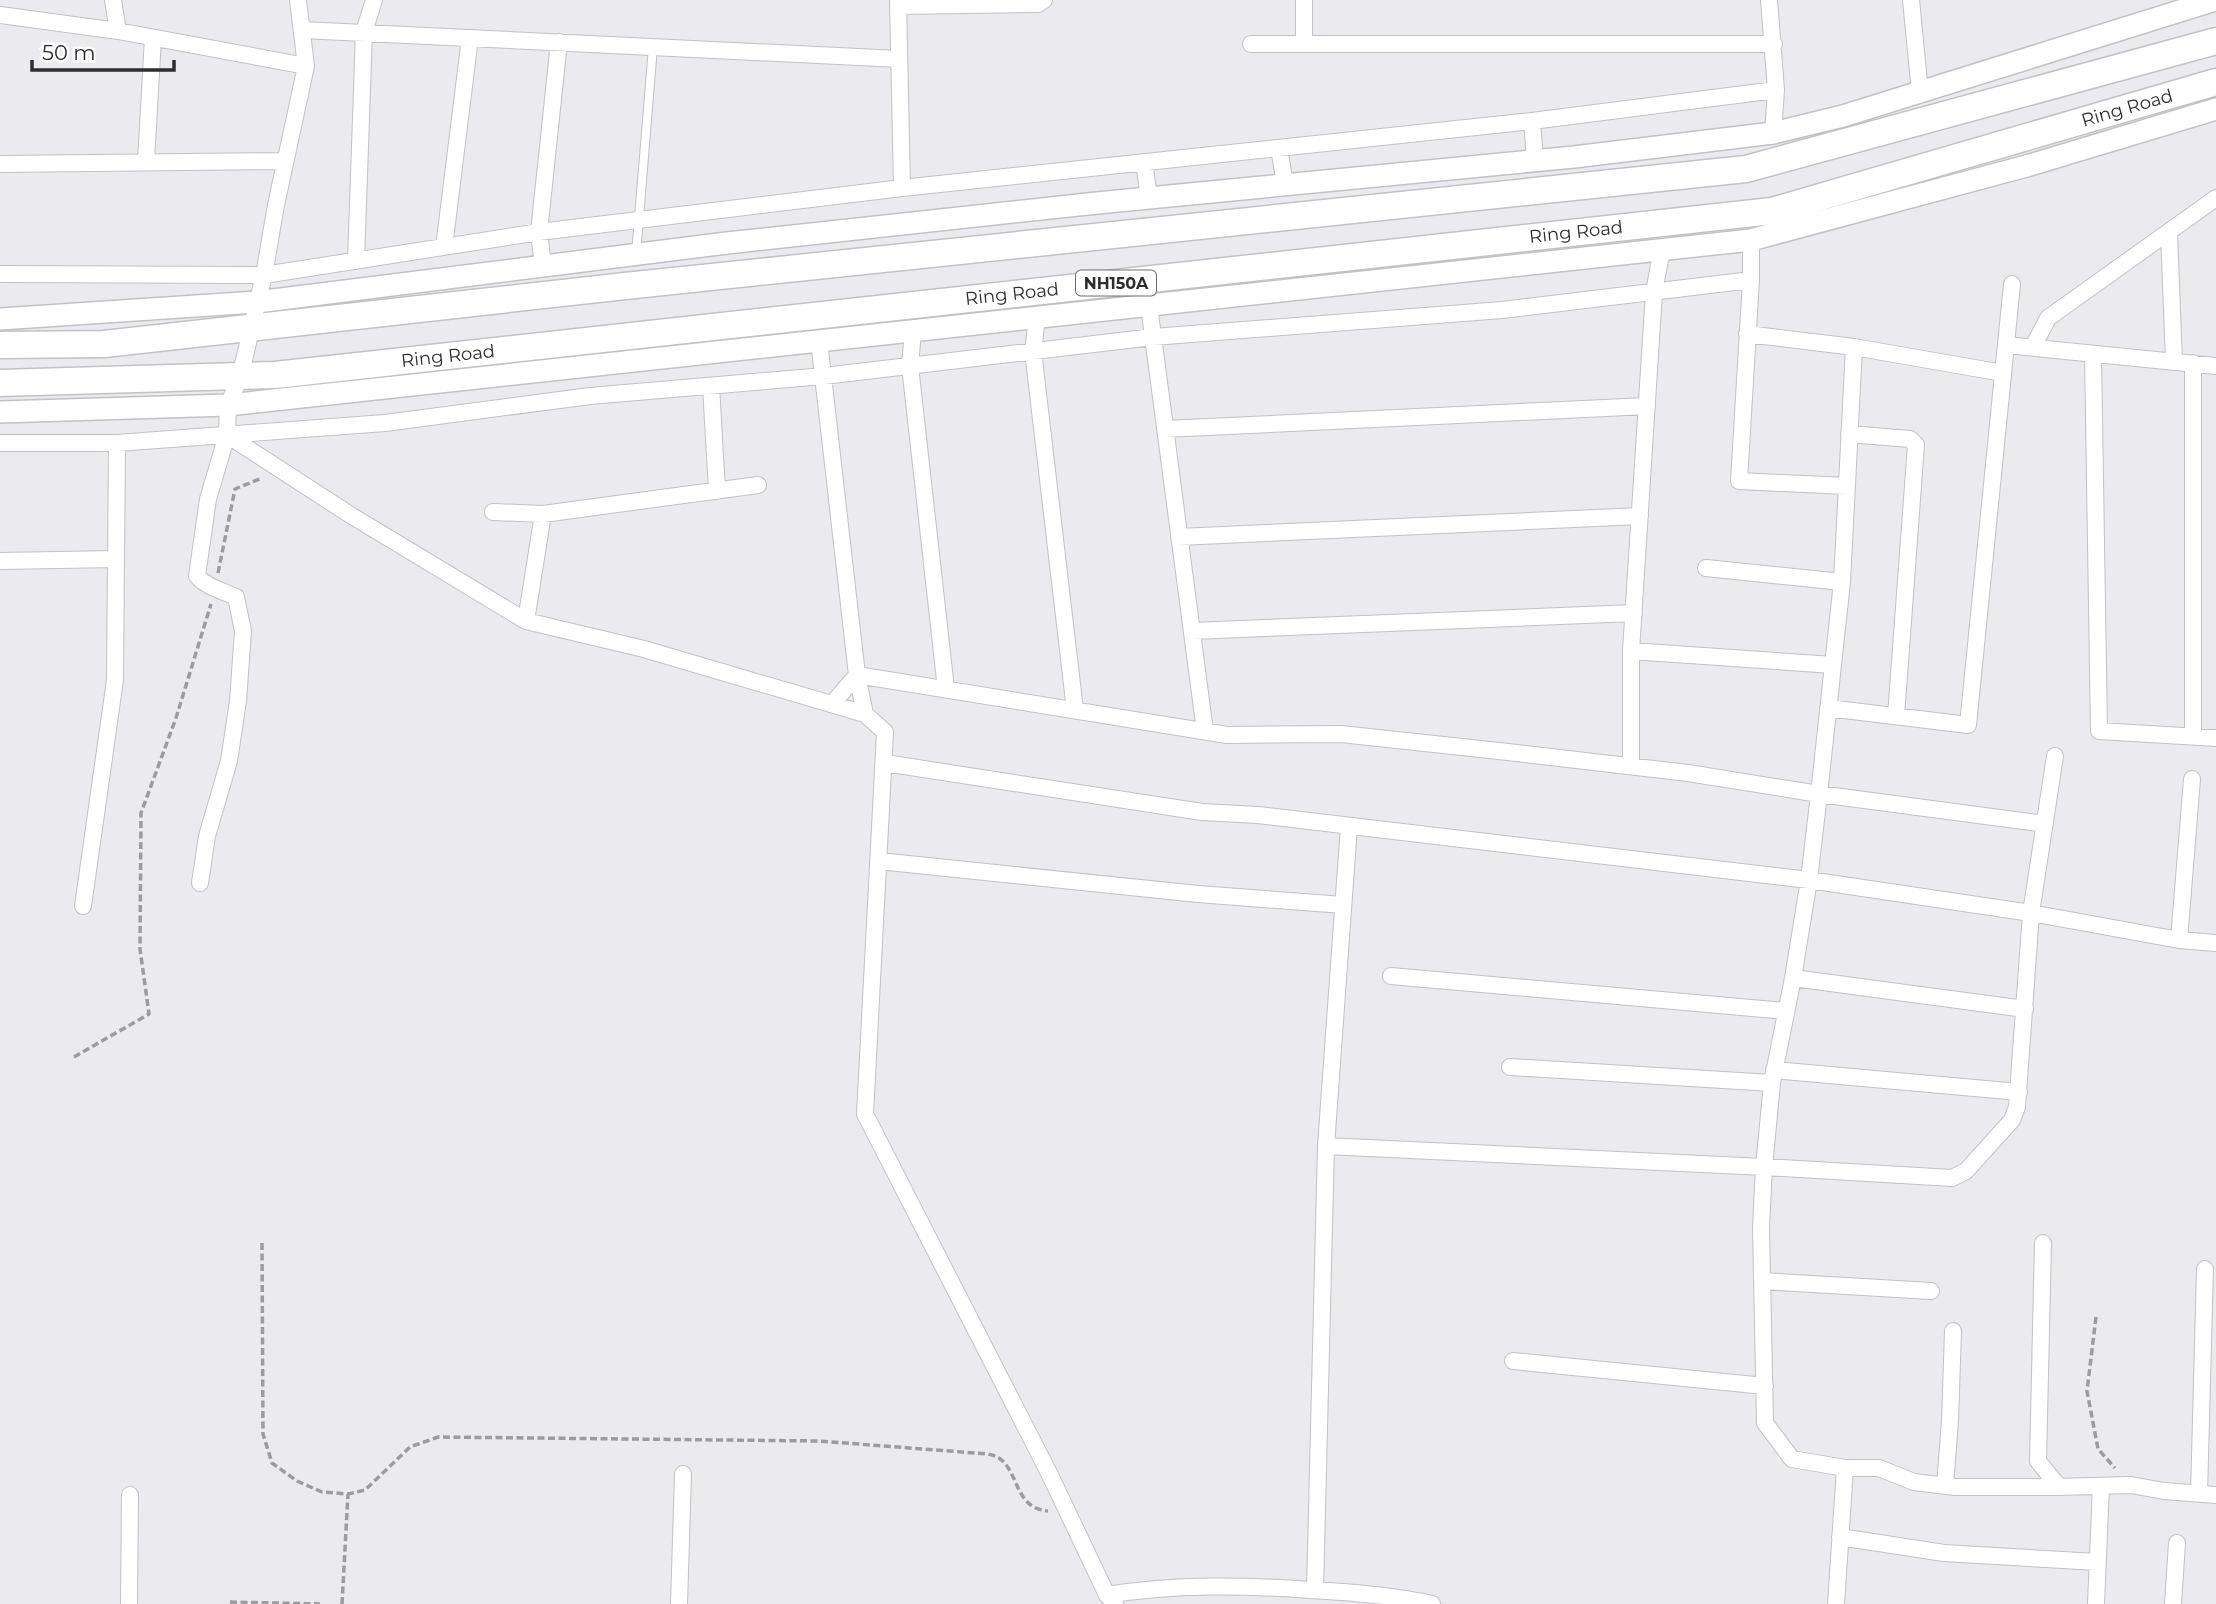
<svg xmlns="http://www.w3.org/2000/svg" width="2216" height="1604" font-family="Montserrat,sans-serif">
	<rect width="100%" height="100%" fill="#ebeaef"/>
	<g fill="none" stroke-linecap="round" stroke-linejoin="round">
		<g stroke="#c2c1c5" stroke-width="10">
			<path id="service" d="M636,254L653,47"/>
		</g>
		<g stroke="#c2c1c5" stroke-width="18">
			<path id="minor" d="M113,0L118,31
				M298,0L306,66L276,205L264,275L240,377L228,405L227,435L352,516L526,621L644,649L865,714L885,732L865,1114L1049,1473L1107,1595L1115,1604
				M898,0L902,188
				M1769,0L1776,90L1773,133
				M1911,0L1920,92
				M898,6L1038,4L1044,0
				M0,15L118,31L306,66
				M302,30L899,59
				M1304,43V0
				M1251,44H1774
				M1532,121L1776,90
				M1279,148L1285,184
				M146,161L153,38
				M1144,162L1149,198
				M0,164L285,161
				M2169,233L2174,361
				M1751,240V280L1739,481L1846,486
				M444,247L470,38
				M356,261L364,32L374,0
				M543,266L539,232L559,42
				M0,274L264,275L539,232L902,188L1532,121L1535,160
				M1149,306L1205,731
				M1037,318L1033,351L1075,710
				M913,331L910,366L946,689
				M1747,334L1854,347L2003,373
				M819,341L857,675L865,714
				M2006,345L2216,366
				M1854,347L1842,582L1819,794L1809,880L1793,978L1772,1083L1764,1167L1761,1227L1765,1423L1792,1459L1845,1468H1879L1914,1482L1955,1487H2054L2131,1485L2164,1491L2216,1495
				M2033,347L2048,318L2216,198
				M2093,354L2099,731L2216,738
				M2193,363V736
				M711,386L717,491
				M1165,429L1647,406
				M1849,434L1910,439L1916,445L1896,716
				M0,443H117L385,423L590,396L824,376L1153,337L1502,310L1751,280
				M493,512L543,514L758,485
				M1179,537L1640,516
				M0,561L116,559
				M1706,568L1842,582
				M526,621L543,514
				M1192,631L1634,613
				M1631,651L1833,665
				M857,675L1227,735L1341,734L1499,751L1688,773L1819,794L2045,824
				M832,704L857,675
				M1828,708L1968,725L2012,284
				M885,763L1202,812L1258,815L1809,880L2031,913L2179,940L2216,943
				M1631,766V651L1654,292L1662,249
				M879,861L1198,894L1343,905
				M200,883L207,836L229,761L238,701L243,631L236,597C223,591 206,587 197,576L208,499L227,435
				M83,906L115,680L117,443
				M2179,940L2192,779
				M1391,976L1786,1011
				M1793,978L2025,1009
				M1510,1067L1772,1083
				M1774,1070L2019,1092
				M1326,1146L1764,1167L1952,1178L1966,1171L2012,1120L2017,1107L2031,913L2055,756
				M2043,1243L2038,1461L2059,1487
				M1762,1281L1931,1291
				M1513,1361L1765,1386
				M1945,1485L1950,1421L1953,1331
				M2199,1494L2205,1269
				M1840,1537L1944,1553L2097,1562
				M1315,1590L1326,1146L1349,826
				M1107,1595C1175,1584 1242,1585 1310,1590C1351,1592 1392,1595 1432,1604
				M129,1604L130,1495
				M679,1604L683,1474
				M1836,1604L1845,1468
				M2096,1604L2101,1486
				M2173,1604L2177,1543"/>
		</g>
		<g stroke="#c2c1c5" stroke-width="24">
			<path id="tertiary" d="M0,319L257,302L727,243L1097,203L1574,157L1773,133L1843,116L2215,0
				M0,412L228,405L1751,240L2030,165L2216,109"/>
		</g>
		<g stroke="#c2c1c5" stroke-width="29">
			<path id="trunk" d="M0,345L104,344L625,286L1746,169L2216,41
				M0,383L275,375L1772,211L2216,82"/>
		</g>
		<path stroke="#9c9c9f" stroke-width="3.5" stroke-dasharray="7 3.5" stroke-linecap="butt" d="M218,573L235,489L262,478
			M74,1057L149,1014L140,949L141,813L176,718L211,604
			M262,1243L263,1434L272,1463L297,1481L322,1492L348,1494L365,1490L410,1447L438,1437L819,1441L988,1454C992,1455 996,1456 999,1458C1020,1473 1014,1508 1048,1511
			M2096,1317L2087,1391L2098,1449L2115,1468
			M230,1602L320,1604
			M342,1604L348,1494"/>
		<use href="#service" stroke="#fff" stroke-width="8"/>
		<use href="#minor" stroke="#fff" stroke-width="16"/>
		<use href="#tertiary" stroke="#fff" stroke-width="21"/>
		<use href="#trunk" stroke="#fff" stroke-width="26"/>
	</g>
	<g text-anchor="middle" stroke-width="5" stroke-linejoin="round" paint-order="stroke">
		<rect fill="#fff" stroke="#6c6c6d" stroke-width="2" x="1076" y="270.5" width="80" height="25" rx="5"/>
		<g font-size="16" font-weight="bold" fill="#2d2d2f">
			<text x="1116" y="289">NH150A</text>
		</g>
		<g font-size="18" fill="#2d2d2f" stroke="#fff">
			<text transform="translate(2127 108) rotate(-16)" y="6">Ring Road</text>
			<text transform="translate(1576 232) rotate(-6)" y="6">Ring Road</text>
			<text transform="translate(1012 294) rotate(-6)" y="6">Ring Road</text>
			<text transform="translate(448 356) rotate(-6)" y="6">Ring Road</text>
		</g>
	</g>
	<path d="M32 60v10h142v-10" fill="none" stroke="#2d2d2f" stroke-width="3.5"/>
	<text x="42" y="60" font-size="21" fill="#2d2d2f" stroke="#ffffff" stroke-width="5" paint-order="stroke">50 m</text>
</svg>
